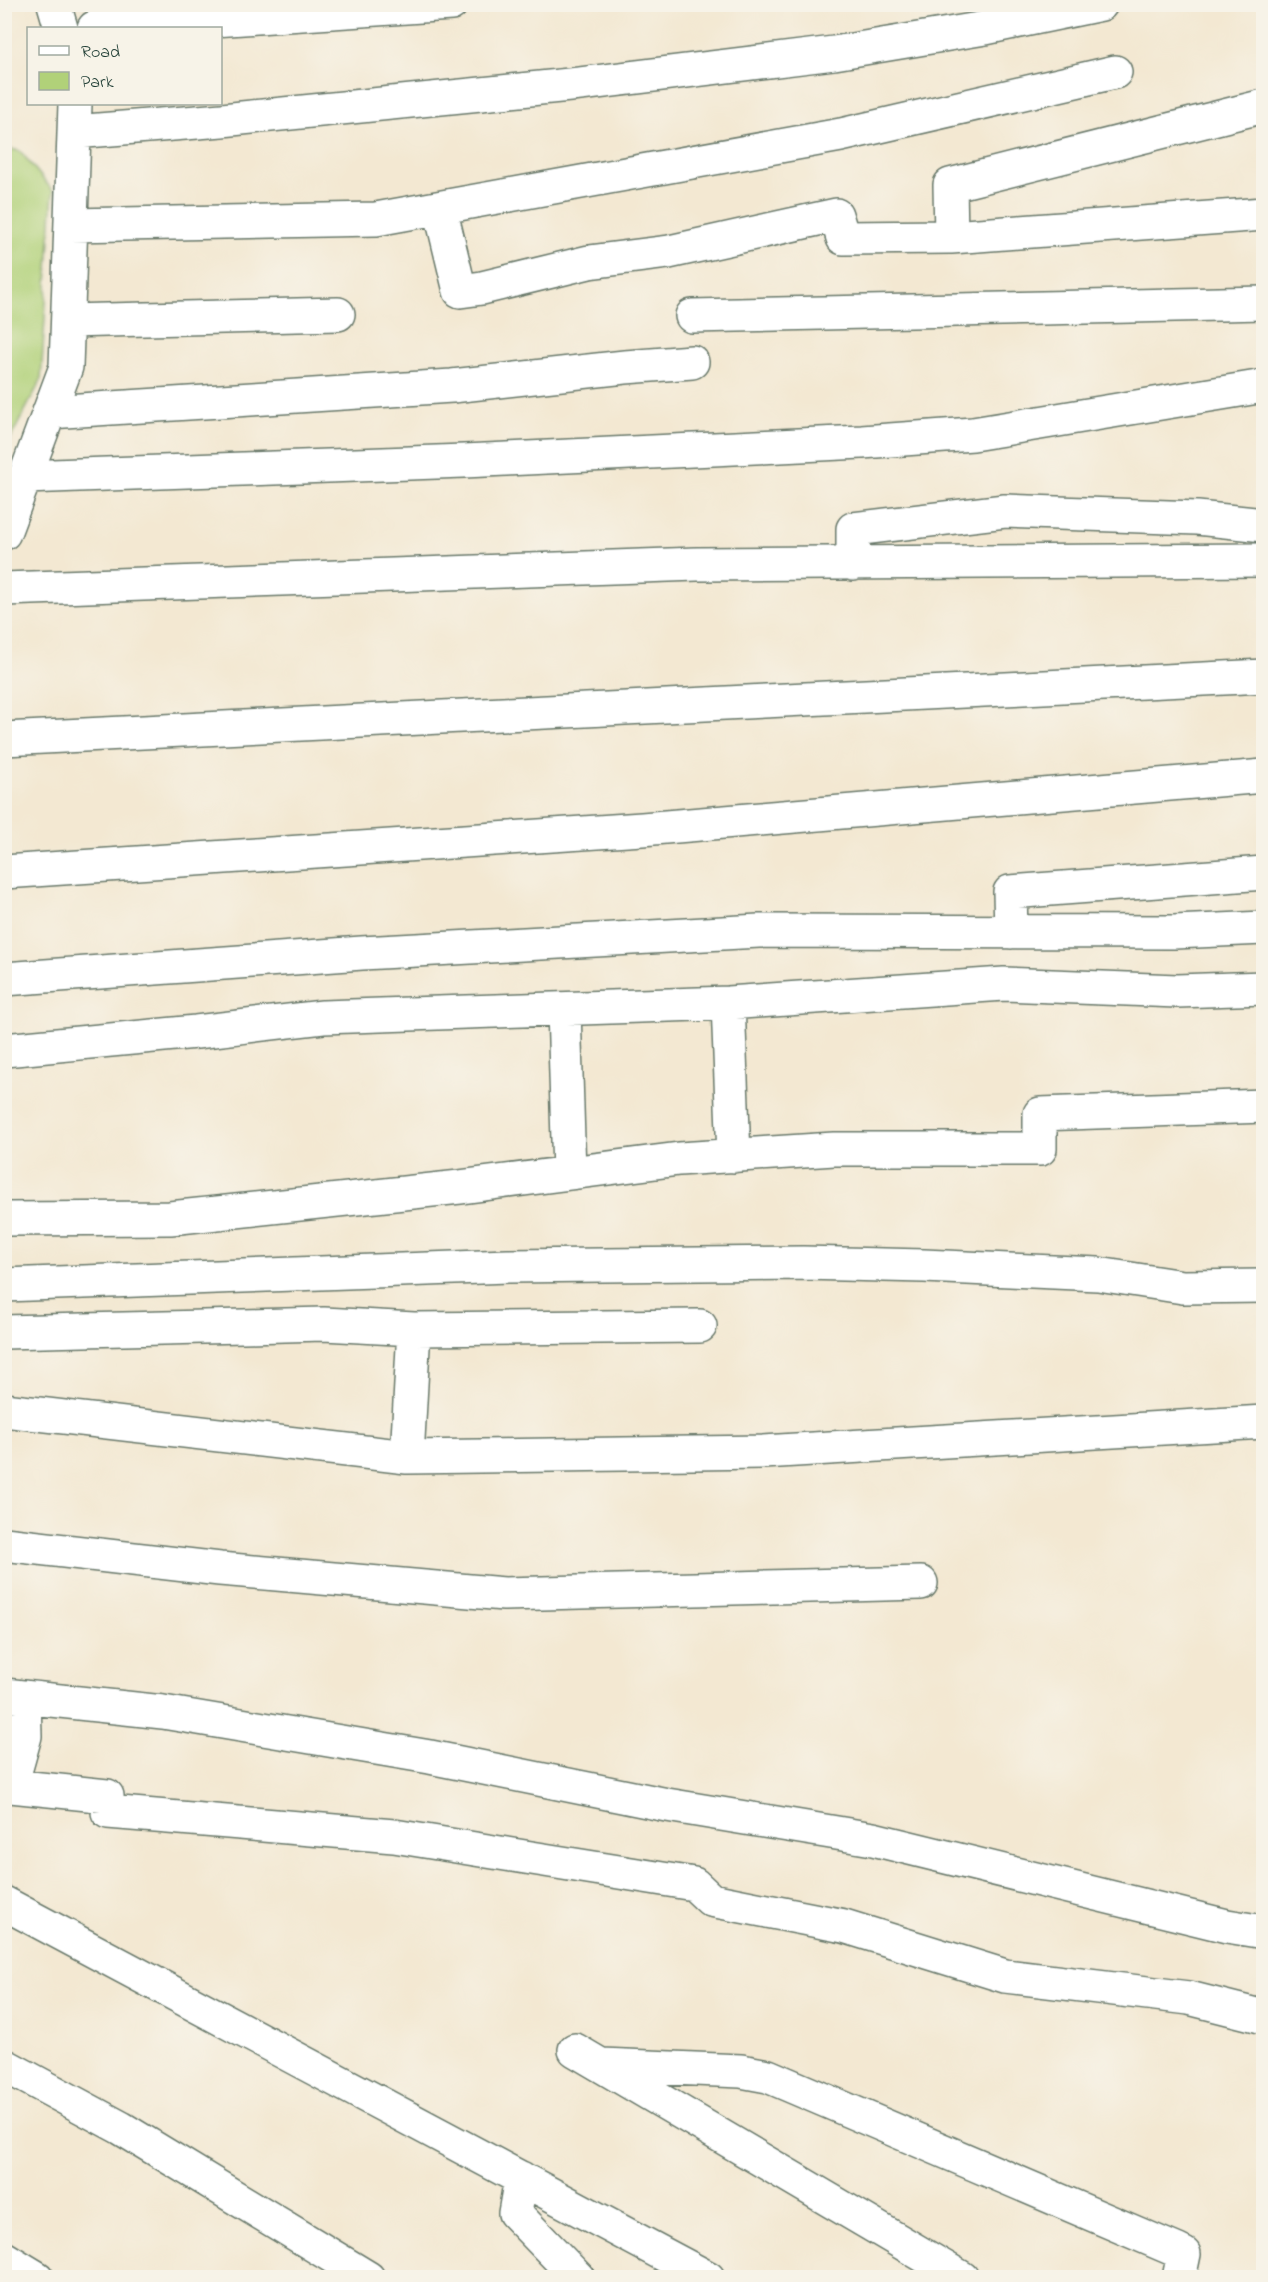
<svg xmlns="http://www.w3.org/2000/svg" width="1268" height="2282" font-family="'Indie Flower',sans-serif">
	<rect width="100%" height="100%" fill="#f7f3e8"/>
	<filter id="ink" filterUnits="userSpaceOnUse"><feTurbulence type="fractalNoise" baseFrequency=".0167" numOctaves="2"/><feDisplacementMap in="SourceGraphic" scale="12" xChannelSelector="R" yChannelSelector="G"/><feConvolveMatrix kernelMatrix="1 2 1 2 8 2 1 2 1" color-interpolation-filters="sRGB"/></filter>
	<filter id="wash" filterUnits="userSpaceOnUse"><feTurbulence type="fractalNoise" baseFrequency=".008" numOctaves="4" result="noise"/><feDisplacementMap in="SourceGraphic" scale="24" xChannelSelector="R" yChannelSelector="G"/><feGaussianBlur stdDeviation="1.35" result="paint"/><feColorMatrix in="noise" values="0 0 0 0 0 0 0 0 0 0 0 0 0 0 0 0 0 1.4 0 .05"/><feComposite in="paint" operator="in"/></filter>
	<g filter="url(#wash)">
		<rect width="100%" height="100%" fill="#f3e8d2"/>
		<path fill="#b1d179" stroke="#688756" stroke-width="1.5" d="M5,148L20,151L53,191L41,380L5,449Z"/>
	</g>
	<g filter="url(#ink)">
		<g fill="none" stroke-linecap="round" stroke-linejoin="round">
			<g stroke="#69796b" stroke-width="36">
				<path id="street" d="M54,4L61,28
					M94,28L451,4
					M74,132L222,120L580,84L834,53L985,28L1101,4
					M440,208L460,291L482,288L589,262L669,252L836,215L843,238L951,237L1264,214
					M71,225L376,219L841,135L1115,72
					M951,237L950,185L1264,106
					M692,316L1264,303
					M68,321L338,314
					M49,412L452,386L625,367L692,362
					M25,477L464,461L862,442L973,434L1264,386
					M4,533L66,367L75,104
					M853,564V529L1005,511L1197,518L1264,525
					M4,589L697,564L1264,560
					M4,739L1264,676
					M4,872L642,829L1264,776
					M1011,932L1010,892L1264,873
					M4,979L362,953L759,931L1174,932L1264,928
					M728,1003L734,1156
					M564,1009L569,1173
					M4,1050L196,1032L323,1017L728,1003L1004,984L1177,991L1264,988
					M4,1219L170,1218L460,1187L679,1159L834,1149H1040V1114L1264,1106
					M4,1285L508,1266L803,1263L924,1266L1098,1274L1183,1287L1264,1286
					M4,1332L324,1324L414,1329L700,1326
					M4,1410L407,1457L763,1452L1264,1422
					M407,1457L414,1329
					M4,1544L220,1569L504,1594L921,1583
					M4,1695L163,1712L430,1757L667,1805L873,1839L1227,1926L1264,1932
					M24,1697L25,1736L11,1786L107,1796L108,1812L394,1836L694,1884L711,1900L844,1926L1005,1976L1189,1998L1264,2017
					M4,1903L708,2278
					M575,2050L962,2278
					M4,2065L121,2128L368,2278
					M602,2065L741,2071L768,2076L1178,2251L1184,2254L1179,2278
					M521,2178L515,2213L578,2278
					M4,2258L37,2278"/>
			</g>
			<use href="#street" stroke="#fff" stroke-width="33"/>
		</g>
	</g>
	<rect width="1268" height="2282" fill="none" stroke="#f7f3e8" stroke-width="24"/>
	<rect x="27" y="27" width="195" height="78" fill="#f7f3e8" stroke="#a1aaa0" stroke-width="1.5"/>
	<rect x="39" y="46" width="30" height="9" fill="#ffffff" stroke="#a1aaa0" stroke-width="1.5"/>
	<text x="81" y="57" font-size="18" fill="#1f3d34">Road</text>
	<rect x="39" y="72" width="30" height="18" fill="#b1d179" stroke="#a1aaa0" stroke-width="1.5"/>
	<text x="81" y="87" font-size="18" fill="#1f3d34">Park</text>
</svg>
